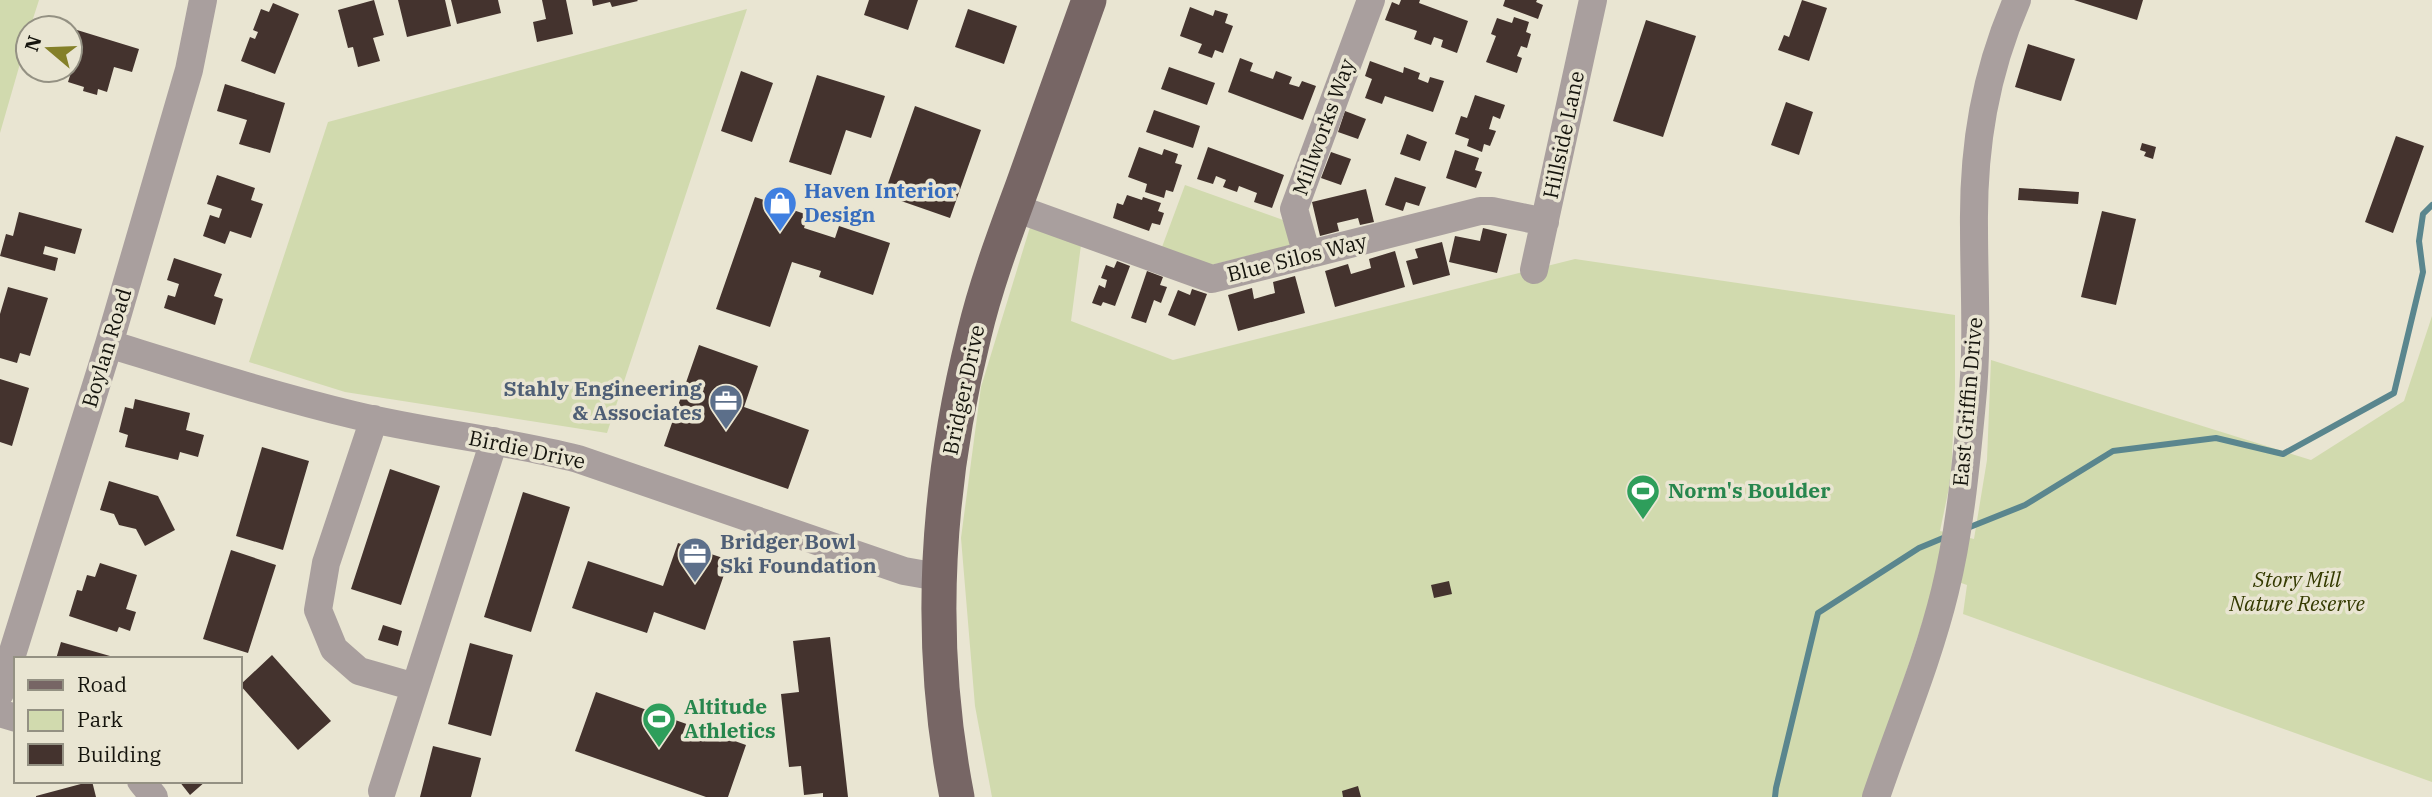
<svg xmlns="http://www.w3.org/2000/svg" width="2432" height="797" font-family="'IBM Plex Serif',serif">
	<rect width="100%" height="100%" fill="#e9e5d2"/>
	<path fill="#d1daae" d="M0,0H39L30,28H28V36L0,133Z
		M747,9L607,433L345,392L249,362L328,122Z
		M1185,185L1283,220L1291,245L1211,265L1162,247Z
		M1031,224L1081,245L1071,321L1173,360L1575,259L1955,315V388L1951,478L1940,531L1974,539L1987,460L1991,360L2311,460L2404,401L2432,316V782L1963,614L1967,585L1938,575L1865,797H992L975,706L961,538L981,387Z"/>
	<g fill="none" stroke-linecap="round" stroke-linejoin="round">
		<path stroke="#5a868e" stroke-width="6" d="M1965,529L2025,505L2113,451L2216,438L2283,454L2394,393L2423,272L2419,241L2423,214L2432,205
			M1775,797L1776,788L1818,613L1919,548L1948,536"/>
	</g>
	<path fill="#44332e" d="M374,0L384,35L373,38L380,61L358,67L353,47L348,48L338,10Z
		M398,0H445L451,26L407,37Z
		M451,0H498L501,13L457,24Z
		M542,0H566L573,34L537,42L533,22L546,19Z
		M592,0H637L638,1L612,7L610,2L593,6Z
		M869,0H918L908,30L864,15Z
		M1401,0H1420L1419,3L1468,21L1457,53L1441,47L1443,40L1434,37L1431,45L1414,39L1417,31L1385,20L1392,2L1399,5Z
		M1505,0H1537L1536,2L1543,5L1538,19L1503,6Z
		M1802,0L1827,8L1809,61L1778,50L1784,35L1789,37Z
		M2074,0H2143L2137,20Z
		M273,3L299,14L275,74L241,61L250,37L255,39L258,32L253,30L261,9L269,12Z
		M1190,7L1213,16L1215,10L1228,14L1225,23L1233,26L1223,53L1215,50L1212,58L1198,53L1202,44L1180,36Z
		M968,9L1017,26L1004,64L955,47Z
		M1514,17L1529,22L1526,32L1531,34L1527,48L1521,46L1517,56L1522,58L1517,73L1486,62L1496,36L1491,34L1497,18L1512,23Z
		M1646,20L1696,36L1663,137L1613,121Z
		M77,30L139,49L132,72L114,67L107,92L98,89L97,95L83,91L84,87L68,82L76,57L70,56V53Z
		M2028,44L2075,59L2061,101L2015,87Z
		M1240,58L1253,63L1250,71L1273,79L1276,71L1292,77L1289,84L1299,87L1302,81L1316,86L1303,120L1228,92Z
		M1370,61L1403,73L1404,67L1420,73L1418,79L1428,83L1430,77L1444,81L1433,112L1385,96L1382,104L1365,98L1372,79L1365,76Z
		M1169,67L1215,83L1207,105L1161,89Z
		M741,71L773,83L752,142L721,131Z
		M817,75L885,96L871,138L846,130L831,175L789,162Z
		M225,84L285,103L270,153L239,144L247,120L217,111Z
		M1475,95L1505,105L1500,119L1493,116L1489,129L1496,131L1490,146L1484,144L1482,152L1467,146L1469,139L1455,134L1461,116L1467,118Z
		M1786,102L1813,112L1799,155L1771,145Z
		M915,106L981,130L950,218L884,195Z
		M1154,110L1200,126L1193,148L1146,132Z
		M1345,111L1366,119L1358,139L1338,132Z
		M1407,134L1427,142L1420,161L1400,154Z
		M2396,136L2424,146L2393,233L2365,222Z
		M2142,143L2156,147L2153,159L2144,156L2146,152L2140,150Z
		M1139,147L1162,155L1164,149L1178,154L1175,163L1182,165L1173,192L1166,190L1164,198L1145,192L1147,184L1128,177Z
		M1208,147L1284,175L1272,208L1254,202L1257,193L1239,186L1237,192L1223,187L1226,180L1216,176L1213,184L1197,179Z
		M1455,150L1479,158L1475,170L1482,172L1476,188L1446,178Z
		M1331,152L1351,159L1341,185L1321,178Z
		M217,175L255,188L251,200L263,204L251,238L230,231L225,244L203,236L210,215L219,218L222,209L207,204Z
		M1395,177L1426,187L1419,206L1406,202L1403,211L1385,205Z
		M2019,188L2079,192L2078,204L2018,200Z
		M1366,189L1374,222L1360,225L1358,218L1337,223L1339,231L1320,236L1312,202Z
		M1127,195L1142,200L1143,197L1161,203L1158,211L1164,213L1160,225L1152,223L1149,231L1113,218L1117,203L1123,205Z
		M755,197L808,215L804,228L835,238L839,226L890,243L873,295L819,277L821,271L792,262L770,327L716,309Z
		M2102,211L2136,219L2116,305L2081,297Z
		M19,212L82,229L75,254L45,246L43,254L58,258L55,271L0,256L6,234L13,236Z
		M1483,228L1507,234L1497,273L1449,262L1455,236L1480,241Z
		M1442,242L1450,275L1413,285L1406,261L1418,258L1415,249Z
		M1395,251L1405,287L1335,307L1325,271L1348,264L1351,274L1371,268L1369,259Z
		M174,258L222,274L214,296L223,299L215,325L164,308L168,295L175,297L179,284L167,280Z
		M1117,261L1130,266L1115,306L1103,302L1101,306L1092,303L1099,285L1105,288L1107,280L1101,278L1106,265L1114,268Z
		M1147,271L1163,277L1160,285L1167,287L1161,303L1154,300L1146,323L1131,318Z
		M1295,276L1305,313L1238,331L1228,295L1252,288L1254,299L1275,293L1273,282Z
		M8,287L48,298L30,356L20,353L17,363L0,358V314Z
		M1192,289L1207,294L1195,326L1168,315L1178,290L1190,295Z
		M699,345L758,366L744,407L809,430L788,489L664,446Z
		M0,379L29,388L12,446L0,442Z
		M135,399L190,413L186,430L204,435L198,457L180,452L178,460L125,447L128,435L119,432L125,407L133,409Z
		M262,447L309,461L283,550L236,536Z
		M390,469L440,486L401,605L351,589Z
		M109,481L158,496L175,530L145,546L136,529L119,525L114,514L100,510Z
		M523,492L570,507L531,632L484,617Z
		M678,543L729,560L705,630L654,612L647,633L572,608L588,561L663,586Z
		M231,550L276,565L248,653L203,639Z
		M100,563L137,575L126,609L136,612L130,631L119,627L117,632L69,616L77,590L82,591L87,575L95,577Z
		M1449,581L1452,594L1434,598L1431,585Z
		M383,625L402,631L398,646L378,640Z
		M830,637L848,797H823V793L804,795L801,766L789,767L781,694L799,692L793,641Z
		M61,642L117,658L116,659H56Z
		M470,643L513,655L491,736L448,724Z
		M272,655L331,721L298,750L240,685Z
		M596,692L746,745L728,797H706L575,751Z
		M433,746L481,758L471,797H420Z
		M92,781L96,797H36V796Z
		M179,781H206L190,795Z
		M1358,786L1361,797H1343L1342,791Z"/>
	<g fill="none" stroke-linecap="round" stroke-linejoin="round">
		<path stroke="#a99f9e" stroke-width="28" d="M1015,208L1212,279L1480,211H1492L1545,222
			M1307,255L1294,209L1371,0
			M1534,270L1593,0
			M109,344C190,369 271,395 354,415C428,433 504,440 578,459L904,571L938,577
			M374,419L326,563L318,610L334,649L359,671L415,687
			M0,693L109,344L189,70L203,0
			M0,713L16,718
			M141,781L154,797
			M382,791L494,441
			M1876,797C1899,729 1928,661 1945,591C1960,530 1966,464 1972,402C1978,344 1974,286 1974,227C1973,146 1985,74 2017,0"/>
		<path stroke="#776665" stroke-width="35" d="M957,797C927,644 936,487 974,335C986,284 1005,234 1023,185C1045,123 1067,62 1089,0"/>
	</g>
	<defs>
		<g id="shop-pin" transform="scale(1.75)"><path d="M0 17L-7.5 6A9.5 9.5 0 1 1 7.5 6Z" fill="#3f7fe0" stroke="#e9e5d2"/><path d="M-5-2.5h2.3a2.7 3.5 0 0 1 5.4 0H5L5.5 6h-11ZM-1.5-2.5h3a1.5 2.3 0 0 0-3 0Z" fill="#fff"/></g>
		<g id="office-pin" transform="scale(1.75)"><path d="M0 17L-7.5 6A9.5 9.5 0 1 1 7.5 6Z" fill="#5c6f8a" stroke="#e9e5d2"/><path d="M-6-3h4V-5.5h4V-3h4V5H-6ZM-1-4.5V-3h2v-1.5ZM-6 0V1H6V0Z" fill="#fff"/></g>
		<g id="stadium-pin" transform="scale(1.75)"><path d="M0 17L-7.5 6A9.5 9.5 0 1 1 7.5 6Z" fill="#2e9e5b" stroke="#e9e5d2"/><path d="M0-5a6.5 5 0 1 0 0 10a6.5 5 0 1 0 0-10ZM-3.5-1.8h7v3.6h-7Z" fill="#fff"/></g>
	</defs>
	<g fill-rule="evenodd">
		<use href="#shop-pin" x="780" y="203"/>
		<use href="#office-pin" x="726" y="401"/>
		<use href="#stadium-pin" x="1643" y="491"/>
		<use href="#office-pin" x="695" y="554"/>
		<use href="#stadium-pin" x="659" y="719"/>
	</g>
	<g text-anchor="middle" stroke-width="7" stroke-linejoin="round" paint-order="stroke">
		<g font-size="21" fill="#15140d" stroke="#e9e5d2">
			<text transform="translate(1324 127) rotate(-70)" y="7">Millworks Way</text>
			<text transform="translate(1564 135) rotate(-78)" y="7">Hillside Lane</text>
			<text transform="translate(1297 258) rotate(-14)" y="7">Blue Silos Way</text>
			<text transform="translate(107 348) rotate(-73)" y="7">Boylan Road</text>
			<text transform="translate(964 390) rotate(-78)" y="7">Bridger Drive</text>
			<text transform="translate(1968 402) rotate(-85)" y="7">East Griffin Drive</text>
			<text transform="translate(527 450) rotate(12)" y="7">Birdie Drive</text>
		</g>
		<g font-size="21" font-weight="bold" fill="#366cbe" stroke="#e9e5d2" text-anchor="start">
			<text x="804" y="198">Haven Interior<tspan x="804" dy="24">Design</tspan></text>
		</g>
		<g font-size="21" font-weight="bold" fill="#4e5e75" stroke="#e9e5d2" text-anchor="end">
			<text x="702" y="396">Stahly Engineering<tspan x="702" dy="24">&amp; Associates</tspan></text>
			<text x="720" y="549" text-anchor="start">Bridger Bowl<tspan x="720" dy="24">Ski Foundation</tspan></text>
		</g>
		<g font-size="21" font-weight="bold" fill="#27864d" stroke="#e9e5d2" text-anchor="start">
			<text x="1668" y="498">Norm's Boulder</text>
			<text x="684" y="714">Altitude<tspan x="684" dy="24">Athletics</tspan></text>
		</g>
		<g font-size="21" font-style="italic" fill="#343a00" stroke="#e9e5d2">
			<text x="2297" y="587">Story Mill<tspan x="2297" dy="24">Nature Reserve</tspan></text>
		</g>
	</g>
	<rect x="14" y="657" width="228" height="126" fill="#e9e5d2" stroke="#949183" stroke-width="2"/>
	<rect x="28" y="680" width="35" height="10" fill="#776665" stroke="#949183" stroke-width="2"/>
	<text x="77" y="692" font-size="21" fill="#15140d">Road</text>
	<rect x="28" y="710" width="35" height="21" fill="#d1daae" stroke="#949183" stroke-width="2"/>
	<text x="77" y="727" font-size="21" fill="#15140d">Park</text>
	<rect x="28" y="744" width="35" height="21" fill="#44332e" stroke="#949183" stroke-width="2"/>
	<text x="77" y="762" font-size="21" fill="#15140d">Building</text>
	<g transform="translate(49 49) rotate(289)"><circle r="33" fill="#e9e5d2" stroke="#949183" stroke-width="2"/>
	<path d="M0-5L12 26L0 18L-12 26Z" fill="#848028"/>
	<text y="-10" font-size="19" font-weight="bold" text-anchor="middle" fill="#15140d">N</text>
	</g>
</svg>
